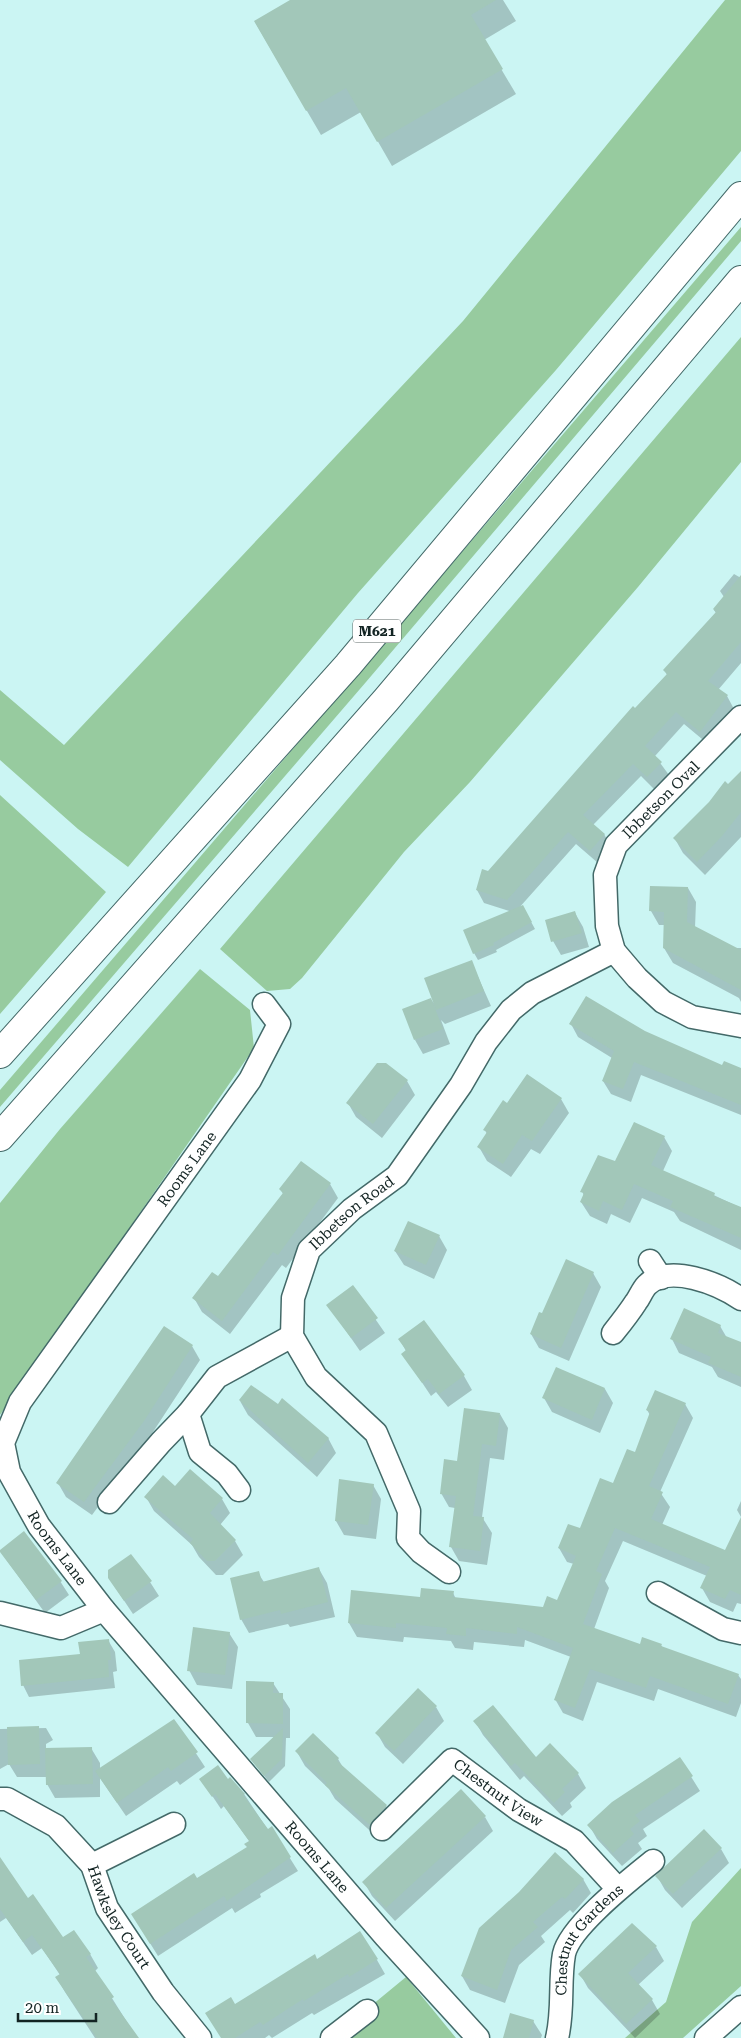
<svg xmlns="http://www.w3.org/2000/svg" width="741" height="2038" font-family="'Roboto Serif',serif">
	<rect width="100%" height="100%" fill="#cbf5f3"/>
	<path fill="#97cb9f" d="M725,0H741V151L556,370L358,593L128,867L78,829L0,760V690L64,745L463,321Z
		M741,227V241L366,682L0,1107V1090Z
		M741,337V462L638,587L470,782L404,852L302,978L290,989L267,991L220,949Z
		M0,795L106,892L0,1014Z
		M200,969L250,1010L254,1048L0,1415V1203L60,1129Z
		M741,1868V1986L683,2038H625L666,2002L692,1922Z
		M406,1977L456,2038H332Z"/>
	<path fill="#0003" d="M293,0H503L516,21L484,40L516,94L392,166L361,112L321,135L255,22Z
		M734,574L741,578V663L718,690L727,696L734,709L708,744L684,724L655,756L669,775L655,790L641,776L593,825L604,834L611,847L598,863L576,844L518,909L523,907L535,929L496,950L497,952L478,960L474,953L512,912L484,903L477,890L488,872L667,675L665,671L716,613L714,610L724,597L720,591Z
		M741,773V837L705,875L683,853L675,839Z
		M688,888L696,902L695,928L734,948H741V1002L739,998L673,963L664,948L665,925H659L651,911Z
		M575,913L583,927L589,947L561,955L553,941Z
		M471,961L491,1006L445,1024L441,1020L450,1044L423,1054L415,1040L431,1000L435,1004Z
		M571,1024L644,1033L723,1067L741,1069V1115L641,1075L631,1102L611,1094L603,1081L612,1058L578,1037Z
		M385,1064L407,1081L415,1095L382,1138L356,1117L348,1103Z
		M561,1099L569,1113L540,1154L531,1149L511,1177L487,1161L479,1147L487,1134L485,1130L507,1105Z
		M664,1137L672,1151L663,1171L741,1208V1250L680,1221L674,1212L642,1198L630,1223L611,1214L607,1224L590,1216L581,1202L584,1196L582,1191Z
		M330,1184L338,1198L286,1268L282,1265L230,1334L202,1312L194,1298L218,1278L283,1194L281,1190Z
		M439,1236L447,1250L434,1279L404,1265L395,1251Z
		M593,1273L601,1287L569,1361L539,1348L531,1334L542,1315Z
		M353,1287L385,1333L360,1351L328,1305Z
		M720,1326L727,1338L741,1344V1387L718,1377L712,1367L679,1353L672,1339Z
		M400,1340L464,1376L472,1390L448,1407L436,1392L431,1396L403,1354L406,1351Z
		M192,1346L200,1360L151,1435L92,1515L66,1497L58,1483Z
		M605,1389L613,1403L600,1433L552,1412L544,1398Z
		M240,1401L328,1438L336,1453L317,1477L248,1415Z
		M685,1404L693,1418L660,1492L670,1507L662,1525L726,1552L741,1520V1604L737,1603L733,1612L710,1602L702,1588L707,1576L623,1541L605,1581L609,1588L594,1629L640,1646L661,1645L663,1648L738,1675L741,1679V1703L736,1717L658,1689L654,1701L597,1682L583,1721L563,1713L555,1699L571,1657L525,1640L524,1647L474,1642L473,1650L455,1648L451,1641L404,1637L403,1642L357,1637L349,1623L421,1599L453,1593L456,1599L544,1608L558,1602L574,1564L567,1562L559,1548L580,1530L636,1454L650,1415L647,1410Z
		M500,1414L508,1428L504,1460L490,1458L482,1517L492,1533L487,1565L459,1561L451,1547L455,1508L449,1507L441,1493L458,1462Z
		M373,1485L381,1499L376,1539L344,1535L336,1521Z
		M175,1488L222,1499L230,1513L220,1525L235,1541L243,1555L223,1575H216L199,1557L192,1545L154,1511L146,1497Z
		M741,1501V1517L737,1510Z
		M0,1551L60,1581L69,1595L45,1613Z
		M319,1569L327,1583L335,1617L290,1627L288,1624L249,1633L241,1619L258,1573L264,1582Z
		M109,1578L150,1582L159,1596L133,1614Z
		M229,1633L238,1647L232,1689L197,1685L189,1670Z
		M108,1640L115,1652L117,1671L113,1672L115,1688L29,1697L23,1685Z
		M248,1683H273L290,1709V1738H286L285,1766L269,1782L251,1759L274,1737H256L248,1723Z
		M436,1707L444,1721L403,1764L385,1747L377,1733Z
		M174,1720L205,1767L180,1785L177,1781L126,1816L100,1778V1797L55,1798L47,1784V1777H17L9,1764L0,1769V1729L46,1728L53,1740L46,1744V1750L91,1748L100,1763V1769Z
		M475,1721L536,1759L578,1774L586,1788L570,1803L572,1807L562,1816L524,1776L520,1780L483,1735Z
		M297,1752L338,1759L344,1769L386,1806L394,1820L378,1838L335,1799L329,1789L305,1766Z
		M680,1759L700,1791L643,1829L647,1836L638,1843L642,1849L622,1866L597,1839L589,1825Z
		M201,1779L228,1780L244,1794L268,1830L271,1828L298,1871L260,1894L261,1897L235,1913L232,1908L158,1956L140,1927L197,1880L248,1848L250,1842L224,1806L221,1809Z
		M485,1817L493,1831L395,1921L372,1896L364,1882Z
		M721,1849L729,1863L682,1908L665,1890L657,1876Z
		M0,1869L63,1939L90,1954L98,1968L95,1971L137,2038H95L65,1992L57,1978L60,1975L42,1948L32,1955L6,1918L0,1922Z
		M583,1879L591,1893L573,1913L570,1910L541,1936L545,1942L519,1965L505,2003L470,1990L462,1976Z
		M656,1947L664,1961L638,1985L652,2000L660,2014L635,2038L588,1988L580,1974Z
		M317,1960H377L385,1974L314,2015L312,2013L272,2038L269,2035L265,2038H222L235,2006Z
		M533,2021L542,2035L541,2038H504Z"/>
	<path fill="#a2c7b9" d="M290,0H496L471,15L503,69L377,142L346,88L306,111L254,21Z
		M741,575V642L708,681L728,695L700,732L676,712L645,746L662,762L647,777L633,764L583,815L605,834L590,851L568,832L507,900L476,890L482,869L488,871L633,706L635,708L667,674L663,670L716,612L713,609Z
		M741,771V812L722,836L697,862L673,838L709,802L725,781L728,784Z
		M650,886L688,887L687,922L741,950V990L663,948L664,912L649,911Z
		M523,905L532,922L493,943L494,945L473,954L463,930Z
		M575,911L582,933L551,942L545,920Z
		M472,960L484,991L436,1010L424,978Z
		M586,996L645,1031L722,1065L724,1061L741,1068V1105L634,1062L623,1089L602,1081L614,1051L569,1024Z
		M431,998L443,1029L414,1040L402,1009Z
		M377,1063H386L408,1080L373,1124L346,1103Z
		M527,1074L562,1098L532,1141L522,1135L503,1164L477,1147L487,1132L483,1130L503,1100L507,1103Z
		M634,1122L665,1136L651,1165L715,1193L714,1196L741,1207V1238L670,1207L673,1201L634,1184L622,1210L603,1201L599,1211L580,1202L584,1193L580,1192L598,1155L615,1161Z
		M301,1161L331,1183L278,1255L273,1252L222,1321L192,1298L212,1272L218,1276L283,1193L279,1189Z
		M408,1221L440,1235L426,1265L394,1251Z
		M566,1259L594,1272L561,1348L530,1334L539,1312L542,1313Z
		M353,1285L378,1318L351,1338L326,1305Z
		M684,1308L721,1325L718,1333L741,1342V1377L708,1363L711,1357L670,1339Z
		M424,1320L465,1375L439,1394L428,1379L422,1383L401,1354L406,1350L398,1339Z
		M164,1326L193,1345L144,1421L84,1502L56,1483Z
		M556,1367L605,1388L592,1420L542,1398Z
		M251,1385L278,1404L282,1398L329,1438L308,1463L239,1400Z
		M655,1390L686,1403L649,1486L663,1492L651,1519L725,1550L741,1517V1595L730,1590L725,1599L700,1588L710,1567L615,1528L596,1571L602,1574L583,1624L640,1644L642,1637L662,1644L661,1646L739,1674L728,1704L650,1676L646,1688L590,1669L575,1708L554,1700L573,1648L517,1627V1634L466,1628V1636L446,1634L447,1628L396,1623V1628L348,1623L351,1590L420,1597L421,1588L454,1591L453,1597L543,1607L547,1596L557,1600L576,1556L558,1548L568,1524L580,1528L600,1478L613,1483L627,1449L635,1452L650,1412L646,1410Z
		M464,1408L500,1413L496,1446L482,1444L473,1516L484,1517L480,1551L449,1547L456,1496L440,1494L444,1459L457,1461Z
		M190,1469L223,1498L210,1513L236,1540L215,1561H207L190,1543L193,1539L144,1497L163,1475L175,1486Z
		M339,1479L374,1484L368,1525L335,1521Z
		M24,1531L62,1581L36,1600L0,1552V1550Z
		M131,1554L152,1581L124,1601L108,1578V1570Z
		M319,1567L328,1602L281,1614L280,1610L240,1620L230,1578L259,1571L262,1582Z
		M193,1627L230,1632L225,1675L187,1671Z
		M109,1639L111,1660H108L109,1677L21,1686L19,1660L80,1654L78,1642Z
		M246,1681L274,1682L273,1693H283V1724L246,1723Z
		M418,1688L437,1706L394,1751L375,1733Z
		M493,1705L536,1757L550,1743L579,1773L562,1789L565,1792L554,1803L515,1763L511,1766L473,1721Z
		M174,1719L198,1752L171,1771L168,1767L117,1803L95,1771Z
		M39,1726L40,1764L8,1765L7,1727Z
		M283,1728L282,1759L264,1776L250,1759Z
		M313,1733L339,1758L337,1761L387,1805L370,1825L325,1785L327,1783L295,1751Z
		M92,1747L93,1784L46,1785L45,1748Z
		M680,1757L693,1776L635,1815L640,1821L630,1829L634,1834L613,1853L587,1825L612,1802Z
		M218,1765L228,1779L230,1777L245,1794L243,1795L268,1829L272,1826L291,1857L227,1901L224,1896L150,1944L131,1914L194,1873L197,1878L247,1847L244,1844L249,1841L215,1794L212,1797L199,1779Z
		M461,1789L486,1816L386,1908L362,1882Z
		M704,1829L722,1848L673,1894L655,1876Z
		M555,1852L584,1879L565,1899L562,1897L533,1922L538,1927L511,1950L497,1990L461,1976L479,1928L519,1892Z
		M0,1857L28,1898L33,1894L63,1937L74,1930L91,1954L86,1957L114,1997L111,1999L139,2038H97L55,1977L60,1974L32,1935L23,1942L0,1909Z
		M632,1923L657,1946L628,1973L653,1999L626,2024L578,1974Z
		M360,1931L378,1959L349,1977L348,1974L304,2001L303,1999L263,2025L260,2022L235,2038H221L205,2013L231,1997L235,2004L315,1954L317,1959Z
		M510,2013L534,2020L529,2038H503Z"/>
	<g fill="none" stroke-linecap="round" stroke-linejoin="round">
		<g stroke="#436968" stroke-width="25">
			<g id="street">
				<path d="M741,717L616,845L605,875L607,926L614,951L637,978L663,1002L692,1017L741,1026"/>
				<path id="s1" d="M264,1004L279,1024L250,1080L20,1402L3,1443L9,1472L39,1526L104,1610L385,1936L478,2038"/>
				<path d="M650,1261L661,1278"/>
				<path d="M613,1333C621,1323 629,1313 636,1302C640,1297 642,1290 647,1285C669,1263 719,1284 741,1299"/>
				<path d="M188,1414L200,1452L227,1474L239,1490"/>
				<path d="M109,1502L161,1442L188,1414L217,1377L292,1336"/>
				<path id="s2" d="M449,1572L421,1552L408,1538L409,1511L376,1433L316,1377L292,1336L293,1298L309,1250L352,1209L397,1176L461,1085L486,1042L511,1010L532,993L614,951"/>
				<path d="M658,1593L723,1629L741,1633"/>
				<path d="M0,1613L61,1628L104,1610"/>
				<path id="s3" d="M0,1799H7L56,1826L92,1865L107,1908L163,1992L200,2038"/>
				<path id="s4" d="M382,1829L452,1760L519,1810L574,1841L618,1889"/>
				<path d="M92,1865L174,1824"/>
				<path d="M332,2038L367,2011"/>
				<path id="s5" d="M557,2038C564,2010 559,1982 564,1954C570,1926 631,1879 653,1861"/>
				<path d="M706,2038L741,2007"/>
			</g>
		</g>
		<g stroke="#436968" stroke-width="30">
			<path id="highway" d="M0,1054L348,665L741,196
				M0,1137L386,700L741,280"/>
		</g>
		<use href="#street" stroke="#fff" stroke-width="22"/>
		<use href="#highway" stroke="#fff" stroke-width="28"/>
	</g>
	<g text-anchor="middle" stroke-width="4" stroke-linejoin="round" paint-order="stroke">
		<rect fill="#fff" stroke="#5a6665" stroke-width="1" x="353" y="619.5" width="48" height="23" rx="4"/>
		<g font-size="14" font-weight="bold" fill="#132423">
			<text x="377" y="636">M621</text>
		</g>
		<g font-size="15" fill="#132423" stroke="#fff">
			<text transform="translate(661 800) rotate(-45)" y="5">Ibbetson Oval</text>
			<text transform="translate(187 1169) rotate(-54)" y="5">Rooms Lane</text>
			<text dy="5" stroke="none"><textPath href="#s2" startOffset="440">Ibbetson Road</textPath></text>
			<text dy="5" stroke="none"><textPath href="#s1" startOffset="648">Rooms Lane</textPath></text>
			<text dy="5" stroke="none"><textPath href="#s4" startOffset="155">Chestnut View</textPath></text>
			<text dy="5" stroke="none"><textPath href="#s1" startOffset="1052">Rooms Lane</textPath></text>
			<text dy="5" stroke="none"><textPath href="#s3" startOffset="175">Hawksley Court</textPath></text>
			<text dy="5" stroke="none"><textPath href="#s5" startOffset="108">Chestnut Gardens</textPath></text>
		</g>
	</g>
	<path d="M18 2013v8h78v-8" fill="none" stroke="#132423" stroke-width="2.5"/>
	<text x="25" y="2013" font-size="15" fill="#132423" stroke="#ffffff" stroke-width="4" paint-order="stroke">20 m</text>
</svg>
